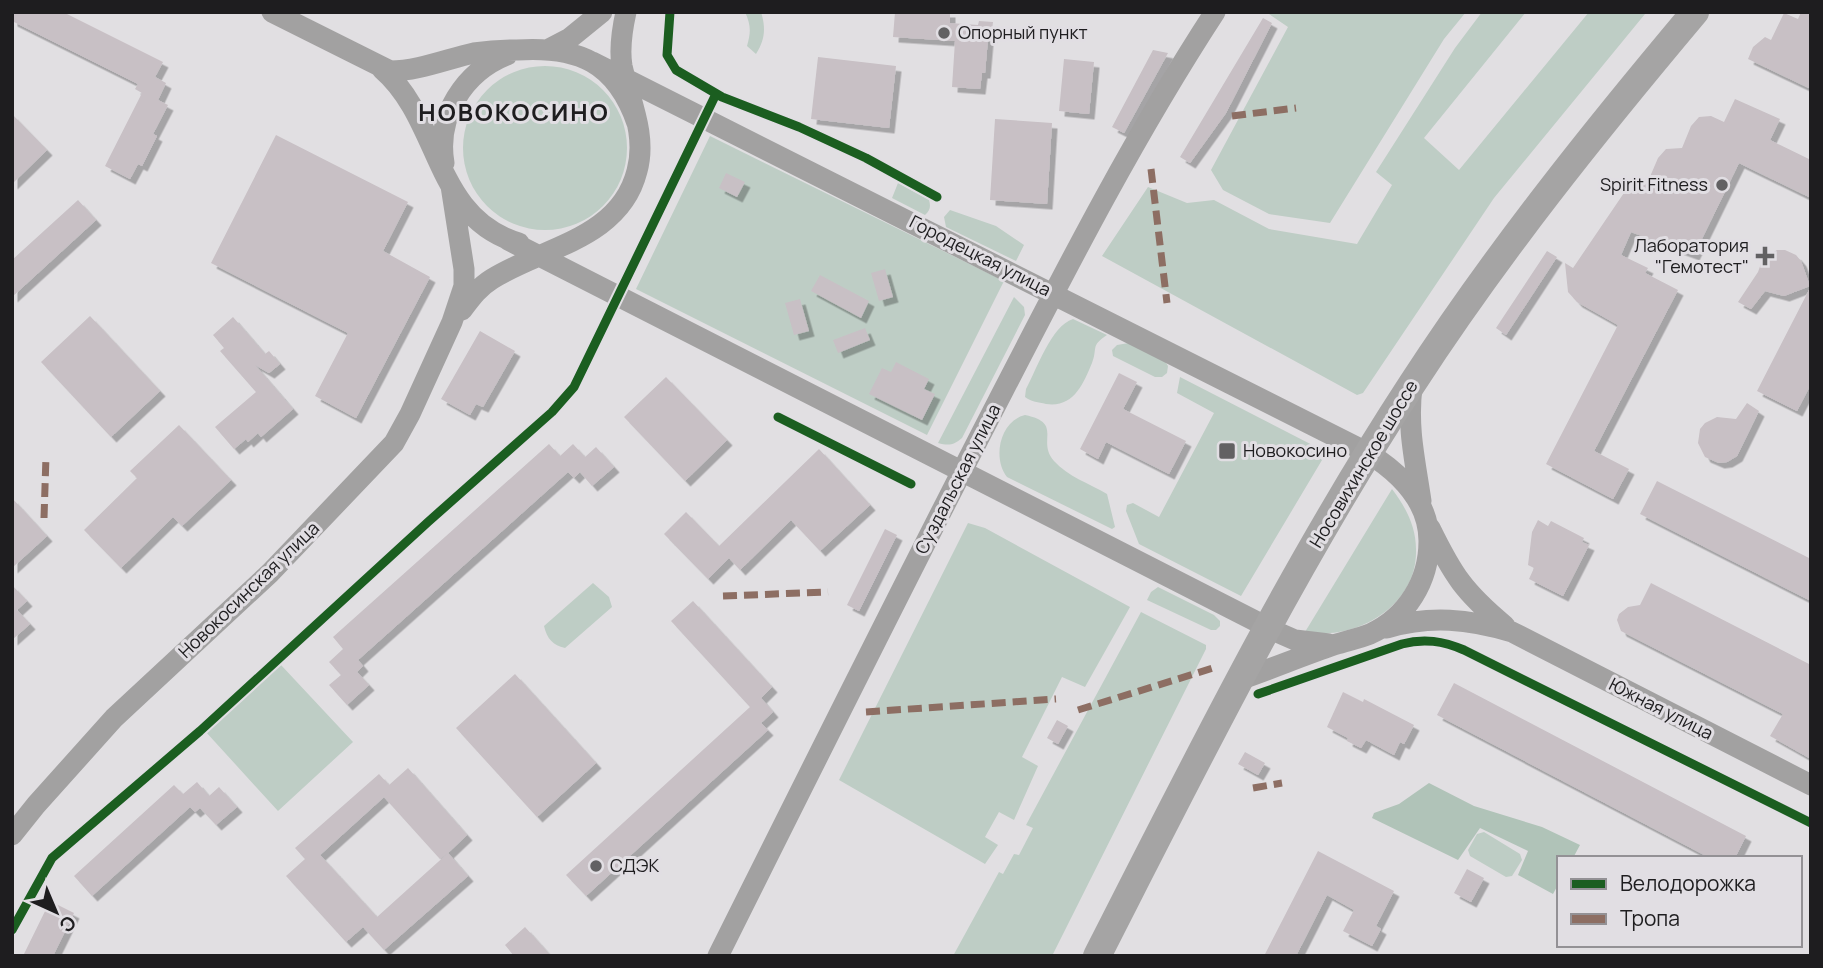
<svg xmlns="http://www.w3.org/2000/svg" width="1823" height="968" font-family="Manrope,sans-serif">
	<defs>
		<filter id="shadow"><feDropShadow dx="5.5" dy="5.5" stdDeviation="0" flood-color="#0004"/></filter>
	</defs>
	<rect width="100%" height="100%" fill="#e1dfe2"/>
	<path fill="#becdc5" d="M745,12H761C766,28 765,40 756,54L747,46C751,32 751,25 745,12Z
		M1266,12H1466L1444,39L1330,223L1269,214L1223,190L1211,170L1288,27Z
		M1482,12H1526L1424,138L1459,170L1589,12L1645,14L1494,198L1363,393L1357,395L1102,256L1148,187L1187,203L1214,200L1269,229L1357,244L1392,185L1376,172L1455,48Z
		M463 148a82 82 0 1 1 164 0a82 82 0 1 1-164 0Z
		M710,136L1004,281L927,435L636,289Z
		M898,183L929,200C931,207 930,210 925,215L892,198Z
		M950,210L996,226L1024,245L1016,261L946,227L944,217Z
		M1014,297L1024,307L1025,315L962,438C954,445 949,446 938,443Z
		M1073,319L1107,335C1090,346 1098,348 1092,363C1083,385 1073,408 1046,404C1038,402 1032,402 1025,397L1026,389C1037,369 1051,326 1073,319Z
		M1129,343L1165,361L1168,366L1167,373L1162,377H1155L1113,356L1112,350L1117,345Z
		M1180,377L1322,450L1325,455L1241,596L1139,544L1126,511L1127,505L1133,503L1159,517L1214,413L1177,393Z
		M1025,415C1064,423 1036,441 1054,461C1067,476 1090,484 1107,494L1115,527L1112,529L1007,477C992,458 1000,421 1025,415Z
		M1392,489C1405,506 1416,526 1416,549C1418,606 1356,641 1305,632Z
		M968,523L985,528L1130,607L1085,687L1062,677L1022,757L1038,766L1014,820L999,812L985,837L998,845L985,864L839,780Z
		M593,583L609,597L612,607L565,648C553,645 547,639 544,626Z
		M1158,587L1214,615L1220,621V626L1216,630H1211L1147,600L1151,592Z
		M1141,612L1206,645V649L1052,956H953L999,872L1003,874L1014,854L1019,855L1033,828L1026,825Z
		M281,665L353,742L278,811L205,731Z
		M1484,832L1520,854L1522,860L1512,876L1506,877L1470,856L1468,850L1477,834Z"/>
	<path fill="#b0c3b8" d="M1429,783L1474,806L1542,827L1580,845L1573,858H1559V883L1553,894L1518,875L1528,851L1480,828L1458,860L1372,818L1374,813L1399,804Z"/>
	<path fill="#c8c0c5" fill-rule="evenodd" filter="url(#shadow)" d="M12,12H63L163,62L155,77L166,83L158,100L168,105L153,134L157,136L142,166L138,164L130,179L105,166L142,93L135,89L138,84L12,21Z
		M895,12H950V23L978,25L979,21L993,22L991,39H988L985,73H982L980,89L952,87L955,41L893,37Z
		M1801,12H1811V89L1748,59L1753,47L1765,37L1771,40L1784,13L1798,19Z
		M1263,18L1272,23L1226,113L1190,163L1180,157Z
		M1153,50L1168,53L1124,133L1112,127Z
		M818,57L896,66L889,128L811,119Z
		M1064,59L1094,62L1089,114L1059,111Z
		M1735,99L1780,119L1770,140L1811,160V198L1739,163L1694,255L1631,232L1621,255L1648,268L1645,273L1678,290L1594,451L1629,469L1613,499L1546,464L1618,325L1577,302L1568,292L1565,263L1573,268L1628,187L1635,180L1649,179L1658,158L1666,149L1682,148L1691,126L1699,117L1711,116L1724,122Z
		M12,114L47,150L12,184Z
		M995,119L1052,123L1047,204L990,200Z
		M276,135L408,202L383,251L430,277L356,418L315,396L348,333L211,263Z
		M726,173L745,182L737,197L719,188Z
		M78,200L96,220L12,297V260Z
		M1777,250H1785L1796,255L1801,261L1810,286L1784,296L1765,291L1751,309L1738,302L1758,272L1763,258Z
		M1547,251L1557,257L1506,335L1496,328Z
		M885,269L893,297L879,301L871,273Z
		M820,275L869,301L861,318L811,291Z
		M1811,286V384L1797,411L1757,391Z
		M800,299L809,331L794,335L785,303Z
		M90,316L160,391L111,437L41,362Z
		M233,317L265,354L269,351L280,364L269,373L255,365L293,409L261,437L258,433L248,442L246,439L234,449L215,427L256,392L220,351L224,348L213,335Z
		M865,328L870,340L838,353L833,340Z
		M480,331L515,351L483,407L476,404L470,415L441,399Z
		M896,362L929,379L924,389L935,394L922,420L869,394L882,368L891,372Z
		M1119,373L1137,382L1123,409L1186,441L1169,474L1106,442L1098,459L1080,449Z
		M666,377L727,440L685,481L624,417Z
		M1747,403L1759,411L1737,456L1727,462L1719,463L1705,457L1698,443L1700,429L1705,423L1717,417L1736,419Z
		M179,425L231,480L182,526L173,517L121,568L84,530L137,478L130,471Z
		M549,444L560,456L573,444L585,457L596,447L614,467L592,486L580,472L574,478L568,472L358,660L363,666L357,672L369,685L347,705L329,685L341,675L329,662L343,649L333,637Z
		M819,449L870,505L820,551L791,520L740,570L729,558L708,579L664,534L686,512L719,546Z
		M1657,481L1811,559V601L1640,514Z
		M12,498L47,536L12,568Z
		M1538,520L1548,526L1551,521L1584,538L1582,542L1589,545L1563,596L1529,579L1534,568L1528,565L1532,532Z
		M885,529L897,535L859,611L847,605Z
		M1651,583L1811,665V759L1770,736L1783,714L1621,631L1617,620L1619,614L1628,607L1640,605Z
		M12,585L27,601L17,610L30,624L12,640Z
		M693,601L772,687L761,698L773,712L761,723L768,730L586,896L566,875L750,707L671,621Z
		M515,674L596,763L537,817L456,728Z
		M1454,683L1746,836L1735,858H1710L1437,715Z
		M1343,692L1363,702L1364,699L1414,725L1404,744L1400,742L1394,755L1366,740L1361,748L1347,741L1348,738L1327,727Z
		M1057,720L1068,726L1058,744L1047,738Z
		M1245,752L1265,763L1258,775L1238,764Z
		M408,768L467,835L448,853L468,876L384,950L363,927L346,942L286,876L305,859L295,848L379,774L389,785ZM384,797L440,859L448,853L377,917L320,855Z
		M197,782L209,796L219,787L237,807L216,825L200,808L195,812L190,807L92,896L74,876L174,785L183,794Z
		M1318,851L1394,891L1376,926L1381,929L1372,946L1343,931L1354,910L1327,895L1296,956H1264Z
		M1467,869L1484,878L1471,902L1454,893Z
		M50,901L74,913L53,956H23Z
		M525,927L551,956H514L505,945Z"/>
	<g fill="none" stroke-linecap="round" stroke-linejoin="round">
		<path stroke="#a2a1a1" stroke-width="21" d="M272,12L390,71C418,71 447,59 474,53C488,51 502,50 517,50C578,46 616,62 637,123
			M547,50L570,38L602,12
			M592,62L1368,453C1400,473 1429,501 1429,541C1429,581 1407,617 1370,634C1358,639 1345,641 1334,645C1302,656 1271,669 1239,680
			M382,69C442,121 433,218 519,243
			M444,163C436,116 464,72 507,55
			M508,240L1279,633L1295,640L1329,644
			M462,310C471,298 479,287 492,279C543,247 620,239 637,171C647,135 630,101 622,66C619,48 622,30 626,12
			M1412,387C1407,428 1415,460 1421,501
			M1430,528C1453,575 1464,592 1505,626
			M1387,628C1430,615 1469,619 1512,632L1811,785
			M12,835L36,805L114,718L270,573L394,443L410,414L452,322L464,286V269L451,186
			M718,956C811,770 903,585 998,401C1066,269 1134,136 1215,12"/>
		<path stroke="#a5a4a4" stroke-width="28" d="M1097,956C1196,762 1293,566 1412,384C1497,253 1595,131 1695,12"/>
		<path stroke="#8d6e63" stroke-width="7" stroke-dasharray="14 7" stroke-linecap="butt" d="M1232,116L1296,108
			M1151,169L1167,303
			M44,518L46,456
			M723,596L828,592
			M1078,710L1213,668
			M866,712L1056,699
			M1253,788L1282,783"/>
		<g stroke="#e1dee3" stroke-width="13">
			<path id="cycleway" d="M670,12L667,55L676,70L722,97L799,127L866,158L937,197
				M778,417L911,484
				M1258,694L1402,644C1424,638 1443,641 1464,650L1811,823
				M12,930L52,858L200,731L428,522L552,412L574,387L716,94"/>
		</g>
		<use href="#cycleway" stroke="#1b5e20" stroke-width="9"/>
	</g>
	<g fill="#626163" stroke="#e1dee3" stroke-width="2.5">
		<circle cx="944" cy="33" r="7"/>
		<circle cx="1722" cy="185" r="7"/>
		<path d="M1761.5 245.5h7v7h7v7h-7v7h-7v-7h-7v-7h7z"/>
		<rect x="1218" y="442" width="18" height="18" rx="3.5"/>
		<circle cx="596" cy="866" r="7"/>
	</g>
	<g text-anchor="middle" stroke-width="6" stroke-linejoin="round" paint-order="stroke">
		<g font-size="18" fill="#1e1d1f" stroke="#e1dee3" text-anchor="start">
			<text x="958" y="39">Опорный пункт</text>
			<text x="1708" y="191" text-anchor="end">Spirit Fitness</text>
			<text x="1749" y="252" text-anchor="end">Лаборатория<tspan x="1749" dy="21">"Гемотест"</tspan></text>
			<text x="1243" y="457">Новокосино</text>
			<text x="610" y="872">СДЭК</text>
		</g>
		<g font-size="18" fill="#1e1d1f" stroke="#e1dee3">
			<text transform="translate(980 256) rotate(27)" y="6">Городецкая улица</text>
			<text transform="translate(1364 464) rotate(-59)" y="6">Носовихинское шоссе</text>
			<text transform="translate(958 479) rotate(-63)" y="6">Суздальская улица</text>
			<text transform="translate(249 590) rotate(-44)" y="6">Новокосинская улица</text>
			<text transform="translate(1661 709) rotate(27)" y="6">Южная улица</text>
		</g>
		<g font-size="24" font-weight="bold" letter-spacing="2" fill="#1e1d1f" stroke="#e1dee3">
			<text x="514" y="121">НОВОКОСИНО</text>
		</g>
	</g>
	<rect width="1823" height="968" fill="none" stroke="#1e1d1f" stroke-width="28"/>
	<rect x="1557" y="856" width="245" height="91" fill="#e1dee3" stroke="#939195" stroke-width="2"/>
	<rect x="1571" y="879" width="35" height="10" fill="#1b5e20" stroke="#939195" stroke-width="2"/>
	<text x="1620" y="891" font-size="21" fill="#1e1d1f">Велодорожка</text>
	<rect x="1571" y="914" width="35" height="10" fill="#8d6e63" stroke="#939195" stroke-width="2"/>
	<text x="1620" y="926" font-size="21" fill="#1e1d1f">Тропа</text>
	<g transform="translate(56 912) rotate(136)" stroke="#e1dee3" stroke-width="5" paint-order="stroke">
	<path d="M0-5L12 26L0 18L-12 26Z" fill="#1e1d1f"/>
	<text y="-10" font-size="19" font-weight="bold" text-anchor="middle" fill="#1e1d1f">С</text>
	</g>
</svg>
